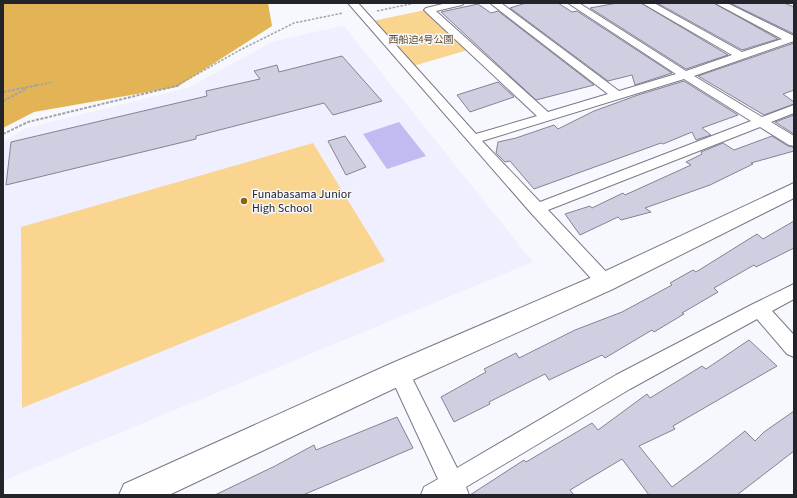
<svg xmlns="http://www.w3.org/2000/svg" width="797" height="498" font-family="'Source Sans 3','Noto Sans JP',sans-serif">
	<rect width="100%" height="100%" fill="#f7f7fe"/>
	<path fill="#f0efff" d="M344,26L533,262L3,481V141L27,128L188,88L272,42L314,32Z"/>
	<path fill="#f9d590" d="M425,10L468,50L413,66L373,21Z
		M313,143L385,261L22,408L21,227Z"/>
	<path fill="#e3b455" d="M3,3H268L272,26L177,87L34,112L3,128Z"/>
	<path fill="#c0bcf1" d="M399,122L426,156L387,169L363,134Z"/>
	<path fill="#d0cfe1" stroke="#848394" d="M526,3H558L572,12L577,11L672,73L635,85L632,75L608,81L510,8Z
		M617,3H641L728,55L686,69L590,8Z
		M657,3H714L778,39L742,50Z
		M730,3H784L794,7V34Z
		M478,4L491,13L498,11L594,85L536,100L441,12Z
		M794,43V90L783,94L794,102V104L764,115L698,76Z
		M342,56L382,101L333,115L324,103L196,136V139L6,185L11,142L207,96L206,91L260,79L254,71L277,65L279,72Z
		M684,81L738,115L702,128L711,135L696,140L692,132L663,144L661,143L534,189L510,161L505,162L496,153L498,142L516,138L554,125L558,129L594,111L638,95Z
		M498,82L514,97L470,112L457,95Z
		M794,115V134L775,122Z
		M345,136L366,167L346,175L328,141Z
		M772,136L788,146L794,147V151L751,163L753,164L710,185L645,208L651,212L621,220L618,217L580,235L565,214L590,206L592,208L623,193L625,195L691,165L686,162L702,154L701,152L723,143L734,150Z
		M794,221V248L756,267L754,265L714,288L718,292L682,313L684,314L654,332L652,330L605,358L602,355L549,380L545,374L489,402L490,404L454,422L441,397L486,372L484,369L516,353L519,358L575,330L622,312L672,285L670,283L693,270L696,272L757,234L763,239Z
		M749,340L777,366L673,426L675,429L639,446L672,487L711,458L745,431L755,441L764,432L794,411V451L737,495H649L622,459L570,490L574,495H470L524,460L526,462L592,423L598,430L647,394L650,398L702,366L706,369Z
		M397,417L413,448L303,495H215L275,466L314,445L316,450Z"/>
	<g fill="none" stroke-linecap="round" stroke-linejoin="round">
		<g stroke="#7a798a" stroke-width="2">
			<path id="street" d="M348,3H358L476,134L537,116L426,12L424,10L426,8L447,3H464L462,5L436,11L548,112L608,94L490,3H501L619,91L676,74L568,3H579L686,71L732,55L642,3H654L742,52L782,39L715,3H727L792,35H794V41L694,76L762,117L794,105V113L771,122L794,136V146L789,145L760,127L548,210L611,277L613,282L611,287L605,289L599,287L531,213ZM684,79L751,121L540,202L482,141Z
				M794,284V299L772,311L794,335V357L787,354L757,319L630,389L466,487L469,495H421L424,487L438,479L389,373L392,366L399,364L406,366L457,468L616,375L753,304Z"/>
		</g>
		<g stroke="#7a798a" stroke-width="2">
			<path id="secondary" d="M794,183V198L613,289L408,382L169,495H119L124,484L390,364L597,275Z"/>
		</g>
		<path stroke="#a2a2a9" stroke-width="1.5" stroke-dasharray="2.5 1.5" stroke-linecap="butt" d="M377,11L415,3
			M33,86L53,82
			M176,86L240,50L294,23L343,13"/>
		<path stroke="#a2a2a9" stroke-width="2" stroke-dasharray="3 1.5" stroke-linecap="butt" d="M3,92L38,85
			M3,101L26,89
			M3,134L28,122L180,85"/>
		<use href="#street" fill="#fff" fill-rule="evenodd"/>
		<use href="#secondary" fill="#fff" fill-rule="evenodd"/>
	</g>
	<circle fill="#8c6708" stroke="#f7f7fe" stroke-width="1.5" cx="244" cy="201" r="4"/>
	<g text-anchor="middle" stroke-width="3" stroke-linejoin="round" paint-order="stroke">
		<g font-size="10" fill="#604c25" stroke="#f7f7fe">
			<text x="421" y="43">西船迫4号公園</text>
		</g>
		<g font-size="12" fill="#23232a" stroke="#f7f7fe" text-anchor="start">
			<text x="252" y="198">Funabasama Junior<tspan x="252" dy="14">High School</tspan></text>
		</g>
	</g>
	<rect width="797" height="498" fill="none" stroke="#23232a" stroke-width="8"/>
</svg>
